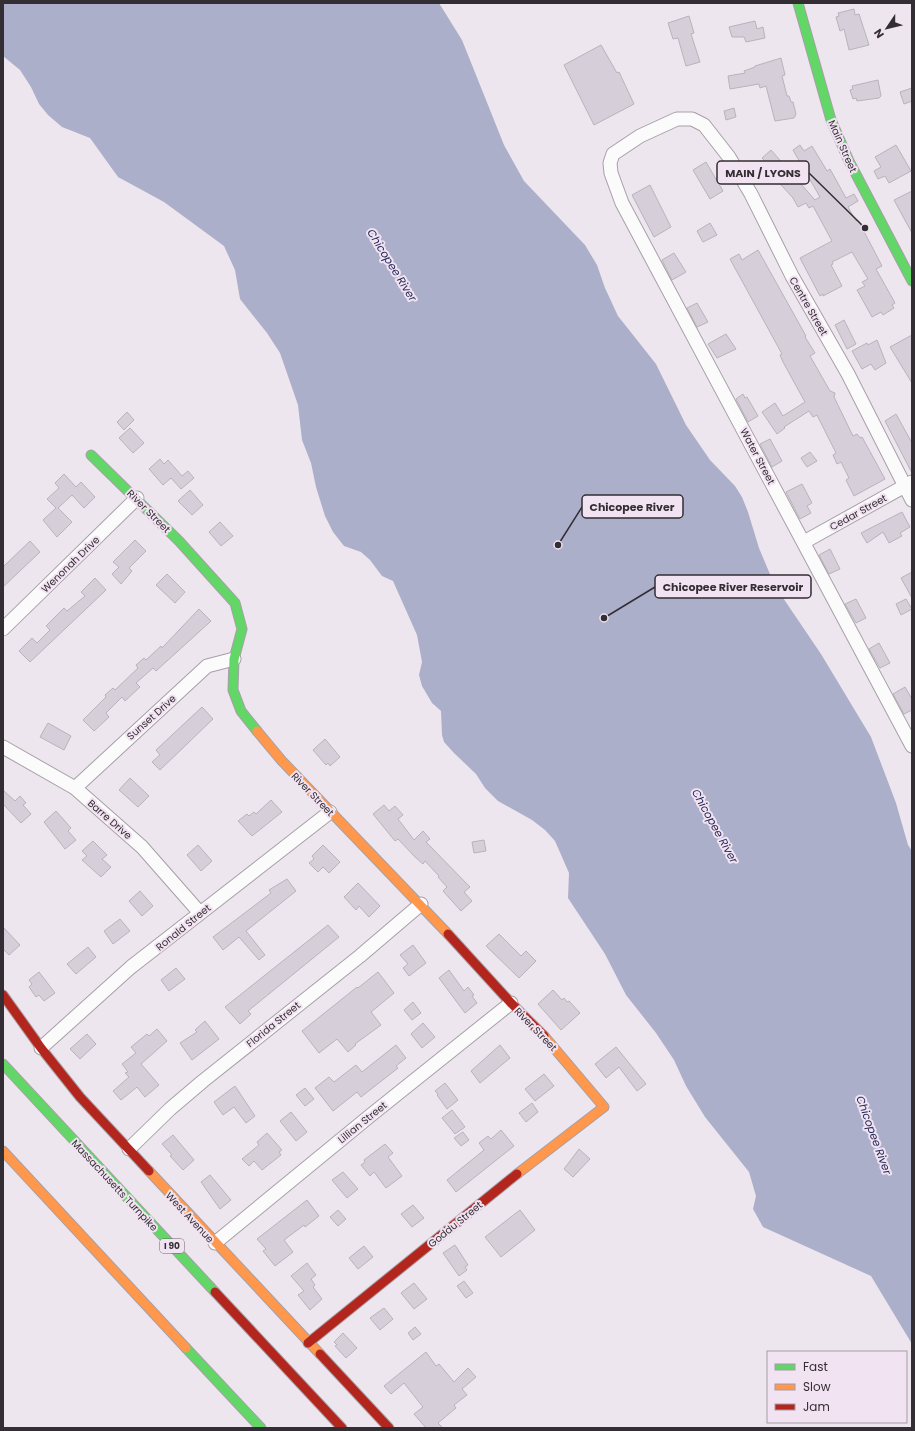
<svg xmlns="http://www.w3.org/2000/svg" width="915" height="1431" font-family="Poppins,sans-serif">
	<rect width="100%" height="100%" fill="#eee6ee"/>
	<path fill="#acafca" d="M3,3H439L462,40L504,145L524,181L585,245L597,265L605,288L618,316L656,364L686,425L710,460L735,486L742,497L748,512L759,548L775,586L821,654L871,737L896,803L908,845L912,851V1344L871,1276L763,1227L753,1209L756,1196L749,1172L705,1117L686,1086L674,1060L656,1033L626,995L605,954L568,898L569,873L555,841L545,830L532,820L498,801L485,788L476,774L454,753L444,742L442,735L441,711L432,703L422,686L419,675L422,662L417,635L393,581L382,576L370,560L361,552L344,546L333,532L325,516L316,487L311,463L302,440L298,405L280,353L267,333L240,299L235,270L224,246L164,202L118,177L90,138L62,127L48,115L39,104L31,87L20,70L3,56Z"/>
	<path fill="#d6cfda" stroke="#b8b3ba" d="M854,9L855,15L859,14L869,45L849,50L844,29L840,31L836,17L839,16L838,13Z
		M689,16L694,33L691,34L700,62L686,66L678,38L673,39L668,23Z
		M755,21L757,29L763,27L765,38L746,42L744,37H732L729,27Z
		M601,45L617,73L619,72L634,104L594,125L564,65Z
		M781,58L785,75L782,76L787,96H789L791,102H793L796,114L794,118L775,121L766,86L760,88L759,84L730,89L728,76L745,73L744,71L755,67V66Z
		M878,80L881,96L879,98L857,101L856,98L853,99L850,90L853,89L852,86Z
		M912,88V101L904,104L900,92Z
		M734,108L736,117L726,120L724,111Z
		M800,145L804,151L812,146L827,171L830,169L846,198L854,194L858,201L848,207L856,221L858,220L882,266L876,269L895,303L892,305L894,308L883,315L881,312L872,317L857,290L865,286L862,282L868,279L852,252L832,262L833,264L831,265L842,286L823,296V294L820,296L800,258L832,241L813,206L809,208L806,203L798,207L793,198L772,175L775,172L762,158L771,150L815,200L820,197L793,150Z
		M896,145L911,171L889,183L885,176L878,179L874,171L881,167L875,157Z
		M706,162L723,191L710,199L693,170Z
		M650,185L671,227L654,237L632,195Z
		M912,191V233L894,200Z
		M710,223L717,235L703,242L697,231Z
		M758,250L806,336L805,337L815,353L810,356L830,391L835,393L834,397L853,436L857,434L860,438L862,437L885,479L854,496L846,480L849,478L841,462L837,464L833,455L836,453L817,415L813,417L809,411L784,427L785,428L777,434L762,412L775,403L783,416L805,402L783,362L780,355L782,354L730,259L739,254L742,260Z
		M674,253L686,272L672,280L662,260Z
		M697,303L708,322L697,327L687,308Z
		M844,320L856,344L847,349L835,325Z
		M726,334L736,349L717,358L708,344Z
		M912,335V383L890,347Z
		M877,340L886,363L875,370L871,364L862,369L852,351L867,343L868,345Z
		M743,394L745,398L747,397L758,416L748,422L736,399Z
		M127,412L134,420L124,430L117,422Z
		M896,414L912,443V473L885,421Z
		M130,428L144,443L133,453L119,438Z
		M770,439L782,461L772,467L760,444Z
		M810,452L817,461L807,467L801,458Z
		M160,459L164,464L168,460L182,476L188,471L194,478L181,489L171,478L163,485L149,469Z
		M64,474L76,487L81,482L95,497L84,508L72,495L58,508L72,522L57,537L43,520L56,508L47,499L59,488L55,483Z
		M802,484L812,503L807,506L811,513L800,519L786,492Z
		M190,490L203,505L192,515L178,501Z
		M902,512L910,527L900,533L902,536L889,543L883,532L867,543L861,533Z
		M220,522L233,536L221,546L209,532Z
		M135,540L146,551L129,568L132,571L121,584L112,574L119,567L113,562Z
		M30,541L40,552L3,587V567Z
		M830,549L840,569L829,574L819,555Z
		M912,572V598L901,578Z
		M167,574L185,592L175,603L156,585Z
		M95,578L106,590L30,662L19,651L32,638L37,643L50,630L46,626L64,608L67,611L85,596L81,592Z
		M856,599L866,618L856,623L845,604Z
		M906,599L912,609L901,615L896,604Z
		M199,609L211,621L156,671L153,668L136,683L140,687L125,701L122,697L106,713L109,717L94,731L83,720L106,697L105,695L113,688L115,690L138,668L136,665L144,658L146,660L161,646L162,648Z
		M879,643L890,663L880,668L869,649Z
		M905,687L912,699V710L904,714L893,694Z
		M202,707L213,719L160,770L152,762L160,755L156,750Z
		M48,723L71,736L64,750L40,737Z
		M325,739L340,757L330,766L328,763L326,765L313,750Z
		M130,778L149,796L138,807L119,790Z
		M3,790L15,801L20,796L26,803L23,805L31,814L21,823L3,804Z
		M271,800L282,812L252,836L238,821L247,814L249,816L254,812L256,814Z
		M384,805L389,811L395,806L403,815L398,819L414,840L423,831L430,839L426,842L470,887L464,892L472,901L461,911L443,891L447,887L438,877L439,876L425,861L423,864L415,857L398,839L395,841L373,814Z
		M56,811L71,828L68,831L76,840L65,849L44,822Z
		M484,840L486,851L474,853L472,842Z
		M93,841L107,855L102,859L111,867L101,877L82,860L87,856L82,851Z
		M198,845L212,861L201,871L187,855Z
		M323,845L340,862L329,873L323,867L318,872L309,863L314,859L312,856Z
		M287,879L296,891L246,931L265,955L259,960L239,937L223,950L213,937L271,893L269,890Z
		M358,883L380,906L369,917L359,906L356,910L344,897Z
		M140,891L153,906L142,916L129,901Z
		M120,919L130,931L113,944L104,931Z
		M328,925L339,937L248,1011L251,1014L240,1024L225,1007Z
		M3,927L20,945L9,955L3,949Z
		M499,934L521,956L526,951L536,961L519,978L486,946Z
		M413,945L426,963L409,976L403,968L408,964L400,955Z
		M88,947L96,957L76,974L67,964Z
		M176,968L185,979L169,991L161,980Z
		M449,970L464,991L468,987L474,995L472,996L477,1003L465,1013L439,978Z
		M39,972L55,993L44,1001L39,995L36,997L29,987L32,984L29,980Z
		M378,972L394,993L371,1012L381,1025L355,1044L356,1045L348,1052L337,1039L319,1053L302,1031L357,987L358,988Z
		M553,990L562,1000L564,998L567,1002L569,1001L580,1013L561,1030L538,1004Z
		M413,1002L421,1013L412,1020L404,1010Z
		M205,1021L219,1039L192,1060L180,1043L197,1032L195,1030Z
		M423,1023L435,1037L422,1048L411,1034Z
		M157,1029L167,1041L141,1064L159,1085L145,1097L137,1087L121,1100L113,1091L129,1077L125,1073L128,1072L122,1064L136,1053L131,1047L147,1034L149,1036Z
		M87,1034L96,1044L80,1059L70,1049Z
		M396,1045L406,1058L396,1066L398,1068L361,1097L357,1092L333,1111L315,1088L329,1077L334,1082L356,1065L362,1072Z
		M500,1045L510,1058L480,1083L471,1071Z
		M616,1047L646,1084L637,1091L619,1067L606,1078L595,1064Z
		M544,1074L554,1086L535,1101L525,1089Z
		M445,1083L458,1100L447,1109L437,1095L438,1094L435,1091Z
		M235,1086L255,1116L246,1123L234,1107L223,1115L214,1102Z
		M305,1088L314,1099L305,1106L296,1095Z
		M532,1103L538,1112L526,1122L519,1113Z
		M452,1110L465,1127L455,1134L442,1118Z
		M291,1112L307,1132L296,1141L280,1121Z
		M501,1130L514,1146L456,1192L447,1180L484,1150L479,1143L488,1136L491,1139Z
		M463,1132L469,1140L461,1146L454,1138Z
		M267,1133L282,1150L279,1152L281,1155L262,1170L254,1161L249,1166L242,1159L259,1145L257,1142Z
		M173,1135L194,1160L183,1170L170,1156L172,1155L162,1144Z
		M385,1144L393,1153L388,1157L402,1176L386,1188L374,1172L370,1176L361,1165L365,1162L364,1160Z
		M579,1149L590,1159L573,1177L564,1169Z
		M343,1172L358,1189L347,1198L332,1180Z
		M210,1175L231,1200L220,1209L201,1182Z
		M307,1200L319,1216L305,1227L304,1225L284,1240L293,1252L275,1266L263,1251L266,1249L257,1239Z
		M413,1205L424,1218L412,1227L401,1214Z
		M338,1210L346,1219L338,1226L330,1217Z
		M520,1210L535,1230L501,1257L485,1237Z
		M455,1245L468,1265L465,1267L467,1270L459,1276L443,1253Z
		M364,1246L373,1257L358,1269L349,1258Z
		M307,1263L316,1275L311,1279L315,1285L313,1287L322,1299L310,1310L298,1295L304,1291L291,1276Z
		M464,1281L473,1293L466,1298L457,1286Z
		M414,1283L427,1299L414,1309L401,1293Z
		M384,1308L393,1319L380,1330L370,1318Z
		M415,1327L421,1334L413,1340L408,1333Z
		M343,1333L357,1348L346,1358L335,1346L337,1345L334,1342Z
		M426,1352L436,1366L439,1364L454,1382L468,1368L476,1377L462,1389L467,1395L454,1405L456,1408L438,1423L443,1428H426L414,1414L423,1407L404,1383L391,1394L384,1386Z"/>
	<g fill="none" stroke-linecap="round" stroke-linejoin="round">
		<g stroke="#a6a0a6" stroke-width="15">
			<path id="street" d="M912,500L848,374L792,276L751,194L729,157L704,125L692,119H677L640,136L613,154L610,163L611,173L622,203L912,746
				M804,542L912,482
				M3,629L137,498
				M3,747L75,788L142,847L200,913
				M75,788L207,666L234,659
				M41,1048L131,967L330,812
				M129,1149L170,1109L203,1081L360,956L421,904
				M215,1243L371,1115L511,1003"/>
		</g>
		<g stroke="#a6a0a6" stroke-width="11">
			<path id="fast" d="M798,3L831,120L849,161L912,281
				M91,455L179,541L235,603L242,629L234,659L233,690L241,711L257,731
				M3,1064L215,1292
				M186,1348L261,1428"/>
		</g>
		<g stroke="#a6a0a6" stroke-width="11">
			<path id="slow" d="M257,731L282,761L448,934
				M3,1151L186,1348
				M149,1171L320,1354
				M517,1174L604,1107L544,1036"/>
		</g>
		<g stroke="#a6a0a6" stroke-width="11">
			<path id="jam" d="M448,934L511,1003L544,1036
				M3,995L41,1048L80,1097L149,1171
				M215,1292L342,1428
				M308,1343L517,1174
				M320,1354L389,1428"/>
		</g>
		<use href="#street" stroke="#fcfbfc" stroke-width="13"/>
		<use href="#fast" stroke="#63d668" stroke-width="9"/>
		<use href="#slow" stroke="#ff974d" stroke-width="9"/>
		<use href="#jam" stroke="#b3261e" stroke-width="9"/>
	</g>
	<g text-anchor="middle" stroke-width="4" stroke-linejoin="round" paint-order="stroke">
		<rect fill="#f2e3f2" stroke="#6c646c" stroke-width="1" x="160" y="1239" width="24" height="14" rx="3"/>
		<g font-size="9" font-weight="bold" fill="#332e33">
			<text x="172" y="1249">I 90</text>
		</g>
		<g font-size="10" fill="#332e33" stroke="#f2e3f2">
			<text transform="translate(843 146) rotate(66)" y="4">Main Street</text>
			<text transform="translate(809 306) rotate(60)" y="4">Centre Street</text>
			<text transform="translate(758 456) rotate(62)" y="4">Water Street</text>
			<text transform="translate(149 511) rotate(45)" y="4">River Street</text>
			<text transform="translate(858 512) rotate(-29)" y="4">Cedar Street</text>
			<text transform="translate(70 564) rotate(-44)" y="4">Wenonah Drive</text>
			<text transform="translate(151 717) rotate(-42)" y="4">Sunset Drive</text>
			<text transform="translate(313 794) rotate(46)" y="4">River Street</text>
			<text transform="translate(110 819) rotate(41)" y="4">Barre Drive</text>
			<text transform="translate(183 927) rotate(-39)" y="4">Ronald Street</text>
			<text transform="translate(273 1024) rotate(-39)" y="4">Florida Street</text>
			<text transform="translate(536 1029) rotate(46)" y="4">River Street</text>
			<text transform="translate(362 1122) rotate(-39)" y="4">Lillian Street</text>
			<text transform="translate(115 1185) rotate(47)" y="4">Massachusetts Turnpike</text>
			<text transform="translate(190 1217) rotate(47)" y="4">West Avenue</text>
			<text transform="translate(455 1224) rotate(-39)" y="4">Goddu Street</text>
		</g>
		<g font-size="11" font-style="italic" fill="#222958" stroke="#f2e3f2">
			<text transform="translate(392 265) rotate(58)" y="4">Chicopee River</text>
			<text transform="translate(715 826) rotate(61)" y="4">Chicopee River</text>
			<text transform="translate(874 1135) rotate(70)" y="4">Chicopee River</text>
		</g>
	</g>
	<path fill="none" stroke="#332e33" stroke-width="1.5" d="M865 228L809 173M558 545L582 507M604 618L655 587"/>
	<g fill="#332e33" stroke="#f2e3f2" stroke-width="1.5">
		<circle cx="865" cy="228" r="4"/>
		<circle cx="558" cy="545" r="4"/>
		<circle cx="604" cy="618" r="4"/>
	</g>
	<g fill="#f2e3f2" stroke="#332e33" stroke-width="1.5">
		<rect x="717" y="161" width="92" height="23" rx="4"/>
		<rect x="582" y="495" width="101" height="23" rx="4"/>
		<rect x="655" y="575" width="156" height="23" rx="4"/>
	</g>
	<g font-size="11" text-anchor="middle" font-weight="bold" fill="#332e33">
		<text x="763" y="177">MAIN / LYONS</text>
		<text x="632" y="511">Chicopee River</text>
		<text x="733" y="591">Chicopee River Reservoir</text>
	</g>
	<rect width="915" height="1431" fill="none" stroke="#332e33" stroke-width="8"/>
	<rect x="767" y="1351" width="140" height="72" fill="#f2e3f2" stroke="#a69ba6"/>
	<rect x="775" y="1364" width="20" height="6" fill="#63d668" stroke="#a69ba6"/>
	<text x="803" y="1371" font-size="12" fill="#332e33">Fast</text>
	<rect x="775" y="1384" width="20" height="6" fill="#ff974d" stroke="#a69ba6"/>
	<text x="803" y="1391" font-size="12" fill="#332e33">Slow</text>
	<rect x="775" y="1404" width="20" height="6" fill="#b3261e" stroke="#a69ba6"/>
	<text x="803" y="1411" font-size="12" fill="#332e33">Jam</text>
	<g transform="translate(887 28) rotate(235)" stroke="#f2e3f2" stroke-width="3" paint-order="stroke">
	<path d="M0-3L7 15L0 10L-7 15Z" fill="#332e33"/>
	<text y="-6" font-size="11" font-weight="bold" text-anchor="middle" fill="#332e33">N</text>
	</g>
</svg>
